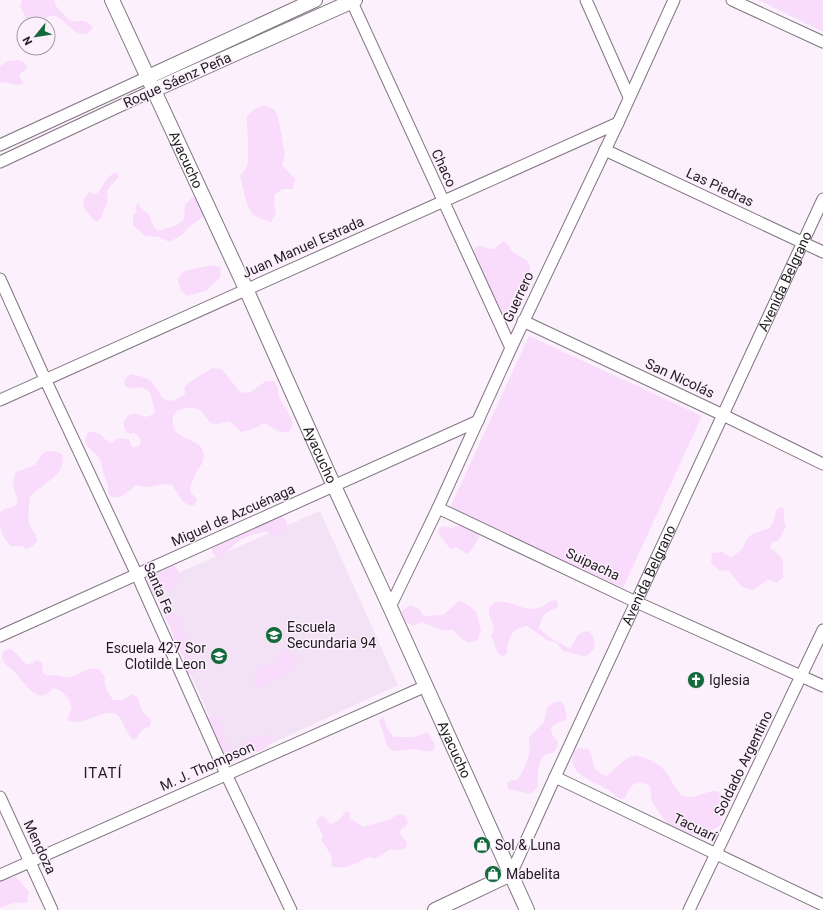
<svg xmlns="http://www.w3.org/2000/svg" width="823" height="910" font-family="Roboto,sans-serif">
	<rect width="100%" height="100%" fill="#fcf0fd"/>
	<path fill="#f3e2f5" d="M320,511L398,685L230,763L151,585Z"/>
	<path fill="#f9dbfc" d="M22,0H54L56,6L70,21C79,23 84,17 93,27C81,47 65,18 55,16C48,14 44,21 38,23C36,24 32,24 29,24L20,6Z
		M759,0H823V32Z
		M19,60C24,62 27,63 27,69L19,74L23,83L19,85L3,82L0,83V66L8,61Z
		M264,105L274,109L278,117L285,155L282,165L295,179L293,189H283L275,194L274,204L276,214L271,222C265,220 259,219 254,215C246,209 243,186 240,176C242,174 244,171 246,169C251,157 246,130 247,116L255,109Z
		M113,173L117,174L119,177C116,181 110,186 108,190C106,194 108,196 108,200C107,203 101,218 99,221H95C85,211 78,204 89,192L94,194L98,193L106,180Z
		M193,197L198,198L205,215L189,227L182,235L169,242L159,237L145,236L133,225V215L137,212L135,207L138,203L143,211L148,213L154,227L158,231L177,225L184,219L185,204Z
		M504,241C509,245 510,249 514,253C518,256 523,257 527,261C538,273 518,285 514,295C510,304 509,314 502,320L473,252L475,248L480,245L489,249H494Z
		M211,265L221,267L220,277L206,291L187,296L180,289L178,280L183,272C192,268 202,268 211,265Z
		M529,336L702,416L623,588L450,508Z
		M212,368L222,369L240,392L249,393L266,381H274C281,391 277,390 280,399C285,411 297,418 290,431C279,435 274,429 265,423L251,430L241,432L230,421C226,422 220,424 215,424C208,424 205,414 200,410C197,408 194,408 191,408C179,408 171,411 173,425C176,444 212,436 202,464C198,467 188,488 191,492C192,495 195,496 197,499L196,504L192,506L183,502L172,485L166,484L146,487L136,485C131,490 113,506 108,492C108,490 108,487 108,486C107,481 104,476 103,471C102,468 102,464 101,461C97,451 76,445 90,431L100,434L107,441L111,443L119,438L129,439L132,447H138L140,444C141,439 140,436 134,433L130,434C125,431 123,428 124,421L128,416L135,413L146,417L154,414L155,411L150,392C149,391 145,389 144,388C136,386 129,392 124,384L125,379L130,374C152,378 152,380 163,399L172,401L185,394C185,391 184,389 185,387C186,383 207,372 212,368Z
		M48,451L58,452L62,454C68,475 42,483 30,497C29,499 28,520 29,522C32,535 47,540 26,549L22,546H11C0,535 0,529 0,513L2,510L17,505C20,492 8,490 16,472L35,465L43,453Z
		M780,507L784,509V521L786,526L779,540L772,543L770,548L776,552L783,560V572L784,577L777,583L768,580L752,590L742,587L729,571L719,570L711,563L712,553L722,552L731,557L742,550L746,540L752,534L770,528L774,521L776,511Z
		M279,515C289,519 289,528 282,535H272L267,532C257,533 245,536 236,543C230,548 226,554 219,558L212,553V548L214,543Z
		M463,524L479,534L480,536L471,551L467,554L456,547L450,549C446,543 442,538 438,533C439,525 446,525 452,528Z
		M172,564C179,569 180,574 178,582L175,586L156,597L152,595L145,582C151,571 160,568 172,564Z
		M555,600L558,602V607C546,612 542,615 539,628L550,638L564,645L568,648L572,647C577,636 576,633 589,631L593,636L595,644L593,650L588,655L583,656L563,651L557,643L547,640L527,626C510,629 508,639 507,654L502,656L498,653L496,649L491,635C499,623 486,618 489,609C497,592 521,610 532,609C535,608 539,608 542,607C547,604 548,601 555,600Z
		M459,601L468,605L476,612L481,631L477,640L468,643L460,637L453,630H442L422,622L413,626L405,621L402,611L410,605L419,609L424,616L443,615Z
		M173,613L181,618L182,628L185,633L189,636L191,641L192,657L200,663L201,668L193,675L188,674L184,665L185,661L184,656L174,639L171,625L165,618L168,614Z
		M10,649C18,652 20,662 29,665L37,660L42,663L43,673L48,676C57,672 60,679 69,677C80,675 87,666 99,669L105,677C103,686 108,692 113,700H122L132,694L138,698L143,713L151,720L150,726L141,731L136,739H132C126,733 123,719 117,715C107,708 88,722 77,722C74,722 70,721 67,720L72,707C68,697 64,691 53,688C39,705 29,689 19,677C14,669 7,668 2,659V654L5,650Z
		M285,651C295,652 301,658 297,668L262,687L257,688L253,684C254,681 254,678 254,674C256,664 269,665 275,660C279,656 280,653 285,651Z
		M560,701L564,704L567,719C561,723 555,722 551,729L552,734L558,742C555,757 551,750 544,756C538,760 537,779 538,786L532,793L527,794C520,790 515,791 508,789L507,783L511,780H517C522,774 528,761 529,753C530,748 529,742 529,737L544,722L547,707L555,702Z
		M215,715C221,722 224,738 229,747L234,749L250,738L265,735L269,733L273,735V741L266,748L261,751L256,752L246,751L228,759L223,756L217,743V739L207,719L210,716Z
		M383,717L388,730L394,737H414L428,732L435,745L434,750L430,752L415,749L395,751L390,749L387,745L379,720Z
		M578,748L588,749C598,762 586,768 607,776L626,759L635,755C647,758 657,762 665,771C672,779 674,791 684,796C699,802 714,780 727,799L722,807L721,823L718,827L709,832L689,835L675,831L667,823L652,802L650,786C636,778 630,785 625,798L620,799C616,796 612,792 607,789C592,780 566,775 574,751Z
		M345,812H350V819L364,827L388,820L397,815L402,814L406,818L408,823L405,827L401,829L400,834L407,842L406,847L401,850L391,849L374,859L369,857C356,863 345,871 331,866L332,856L321,840L323,835L316,823L318,818L323,816L330,824C338,822 341,818 345,812Z
		M16,877L29,892L27,903C16,902 9,903 0,908V880Z"/>
	<g fill="none" stroke-linecap="round" stroke-linejoin="round">
		<g stroke="#7f7580" stroke-width="13">
			<g id="minor">
				<path d="M351,0L511,348"/>
				<path d="M586,0L629,97"/>
				<path d="M732,0L823,42"/>
				<path d="M0,145L148,77"/>
				<path d="M605,150L823,252"/>
				<path d="M0,162L154,90"/>
				<path d="M0,279L45,379L137,575L226,774L291,910"/>
				<path d="M523,321L723,415L823,464"/>
				<path d="M0,400L618,123"/>
				<path d="M438,508L636,602L823,686"/>
				<path d="M390,607L438,508L511,348L618,123L674,0"/>
				<path d="M0,636L478,421"/>
				<path d="M555,777L823,905"/>
				<path d="M0,797L52,910"/>
				<path id="s1" d="M511,874L555,777L823,199"/>
				<path d="M0,875L426,686"/>
				<path d="M689,910L823,630"/>
			</g>
		</g>
		<g stroke="#7f7580" stroke-width="16">
			<g id="tertiary">
				<path id="s2" d="M112,0L246,289L334,486L390,607L527,910"/>
				<path d="M148,77L315,0"/>
				<path d="M154,90L355,0"/>
				<path d="M435,910L511,874"/>
			</g>
		</g>
		<use href="#minor" stroke="#fff" stroke-width="11"/>
		<use href="#tertiary" stroke="#fff" stroke-width="14"/>
	</g>
	<defs>
		<g id="school-disc" transform="scale(0.9)"><circle r="9.5" fill="#146a3c" stroke="#fcf0fd"/><path d="M0-5L7-2L0 1L-7-2ZM-4 1L0 2.5L4 1V4Q0 6-4 4Z" fill="#fff"/></g>
		<g id="church-disc" transform="scale(0.9)"><circle r="9.5" fill="#146a3c" stroke="#fcf0fd"/><path d="M-1.2-6h2.4v3.5h3.3v2.4h-3.3V6h-2.4V-.1h-3.3v-2.4h3.3Z" fill="#fff"/></g>
		<g id="shop-disc" transform="scale(0.9)"><circle r="9.5" fill="#146a3c" stroke="#fcf0fd"/><path d="M-5-2.5h2.3a2.7 3.5 0 0 1 5.4 0H5L5.5 6h-11ZM-1.5-2.5h3a1.5 2.3 0 0 0-3 0Z" fill="#fff"/></g>
	</defs>
	<g fill-rule="evenodd">
		<use href="#school-disc" x="274" y="635"/>
		<use href="#school-disc" x="219" y="656"/>
		<use href="#church-disc" x="696" y="680"/>
		<use href="#shop-disc" x="482" y="845"/>
		<use href="#shop-disc" x="493" y="874"/>
	</g>
	<g text-anchor="middle" stroke-width="3" stroke-linejoin="round" paint-order="stroke">
		<g font-size="14" fill="#1f1b1f" stroke="#fcf0fd">
			<text transform="translate(177 80) rotate(-24)" y="5">Roque Sáenz Peña</text>
			<text dy="5" stroke="none"><textPath href="#s2" startOffset="176">Ayacucho</textPath></text>
			<text transform="translate(444 168) rotate(65)" y="5">Chaco</text>
			<text transform="translate(720 187) rotate(25)" y="5">Las Piedras</text>
			<text transform="translate(303 247) rotate(-24)" y="5">Juan Manuel Estrada</text>
			<text dy="5" stroke="none"><textPath href="#s1" startOffset="653">Avenida Belgrano</textPath></text>
			<text transform="translate(518 297) rotate(-65)" y="5">Guerrero</text>
			<text transform="translate(680 378) rotate(25)" y="5">San Nicolás</text>
			<text dy="5" stroke="none"><textPath href="#s2" startOffset="500">Ayacucho</textPath></text>
			<text transform="translate(233 515) rotate(-24)" y="5">Miguel de Azcuénaga</text>
			<text transform="translate(593 564) rotate(25)" y="5">Suipacha</text>
			<text dy="5" stroke="none"><textPath href="#s1" startOffset="329">Avenida Belgrano</textPath></text>
			<text transform="translate(159 588) rotate(66)" y="5">Santa Fe</text>
			<text dy="5" stroke="none"><textPath href="#s2" startOffset="824">Ayacucho</textPath></text>
			<text transform="translate(743 763) rotate(-64)" y="5">Soldado Argentino</text>
			<text transform="translate(207 766) rotate(-24)" y="5">M. J. Thompson</text>
			<text transform="translate(695 827) rotate(26)" y="5">Tacuarí</text>
			<text transform="translate(40 847) rotate(65)" y="5">Mendoza</text>
		</g>
		<g font-size="14" fill="#1f1b1f" stroke="#fcf0fd" text-anchor="start">
			<text x="287" y="632">Escuela<tspan x="287" dy="16">Secundaria 94</tspan></text>
			<text x="206" y="653" text-anchor="end">Escuela 427 Sor<tspan x="206" dy="16">Clotilde Leon</tspan></text>
			<text x="709" y="685">Iglesia</text>
			<text x="495" y="850">Sol &amp; Luna</text>
			<text x="506" y="879">Mabelita</text>
		</g>
		<g font-size="15" letter-spacing="1" fill="#1f1b1f" stroke="#fcf0fd">
			<text x="103" y="778">ITATÍ</text>
		</g>
	</g>
	<g transform="translate(36 36) rotate(240)"><circle r="19" fill="#fcf0fd" stroke="#a49ba4"/>
	<path d="M0-3L7 15L0 10L-7 15Z" fill="#146a3c"/>
	<text y="-6" font-size="11" font-weight="bold" text-anchor="middle" fill="#1f1b1f">N</text>
	</g>
</svg>
